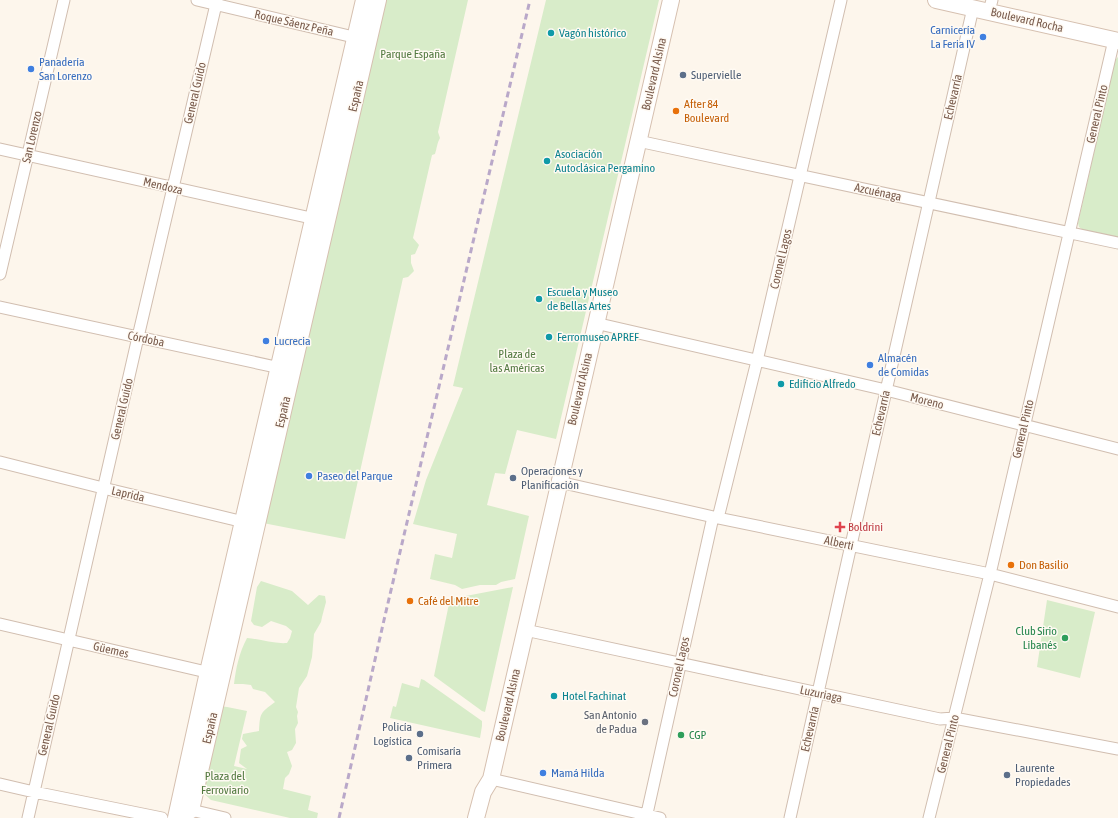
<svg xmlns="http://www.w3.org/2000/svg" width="1118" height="818" font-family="'Asap Condensed',sans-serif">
	<rect width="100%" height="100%" fill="#fdf6ec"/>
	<path fill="#d8ecc9" d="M382,0H468L438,132L440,138C437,143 437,148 435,154L432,155L413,238L419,245L415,254L411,255V263L414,271L408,277L403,278L345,539L263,523Z
		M546,0H659L556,439L517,430L505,474L495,473L487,505L529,516L515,579L501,582L496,585H480L462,589L455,585L430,579L435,554L452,558L457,534L413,524L426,480L463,388L453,386Z
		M1118,57V238L1083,230L1079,227L1078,223L1114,64L1115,60Z
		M261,581L292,591L308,605L319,595L325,596L326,602L322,617L321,622L314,634L312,657L307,676L299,688L296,707L298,712L297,716L298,723L295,729L296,743L292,750L287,752L292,766L289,774L285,778L283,789L311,796L308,810L318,813L317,818H290L211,800L200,790L220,706L227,707L247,711L234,766L247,769L239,763L241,749L247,746L242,739L243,734L259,731C260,713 260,713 275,702L265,692L253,689L251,685L243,684H234C236,668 239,653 247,638C260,639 273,644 287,643L290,638L292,631L286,626L271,621L262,627L254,625L251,621L257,587Z
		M513,587L485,712L482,711L434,676L450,599Z
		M1047,600L1095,612L1080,678L1037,667Z
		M421,679L424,680L482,721V726L480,738L390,718L393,706L396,707L402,683L419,688Z"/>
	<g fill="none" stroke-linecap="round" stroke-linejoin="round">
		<g stroke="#d1beb0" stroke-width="13">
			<path id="street" d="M197,0L362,39
				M989,11L992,0
				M638,141L1118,243
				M0,149L320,220
				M0,274L64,0
				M0,307L285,369
				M595,323L886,390L1118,449
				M0,462L103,488L248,523
				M559,482L718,518L990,574L1118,607
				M718,518L757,361L841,0
				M0,624L215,674
				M525,630L940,719L954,718L1118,749
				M491,779L660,818
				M0,784L34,792L162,818
				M191,810L225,818
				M28,818L138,337L217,0
				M646,818L713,517
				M790,818L851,545L973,8
				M929,818L990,574L1114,40"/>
		</g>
		<g stroke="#d6c0b0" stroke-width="18">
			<path id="secondary" d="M936,0L1118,41
				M176,818L208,672L364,0
				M179,818L191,810L378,0
				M476,818L483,792L491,779L671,0"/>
		</g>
		<use href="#street" stroke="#fff" stroke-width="11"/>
		<use href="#secondary" stroke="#fff" stroke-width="16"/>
		<path stroke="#b9a8c9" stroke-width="3" stroke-dasharray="6 4" stroke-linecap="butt" d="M339,818L384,620L530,0"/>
	</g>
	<g fill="#0f9aa8" stroke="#fffaf3" stroke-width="1.5">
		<circle cx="551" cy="33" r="4"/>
		<circle cx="547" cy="161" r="4"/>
		<circle cx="539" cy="299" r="4"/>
		<circle cx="549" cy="337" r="4"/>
		<circle cx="781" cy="384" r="4"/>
		<circle cx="554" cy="696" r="4"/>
	</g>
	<g fill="#3f7fe0" stroke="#fffaf3" stroke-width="1.5">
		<circle cx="983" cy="37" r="4"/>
		<circle cx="31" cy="69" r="4"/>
		<circle cx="266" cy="341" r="4"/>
		<circle cx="870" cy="365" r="4"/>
		<circle cx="309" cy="476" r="4"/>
		<circle cx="543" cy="773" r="4"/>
	</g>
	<g fill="#5c6f8a" stroke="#fffaf3" stroke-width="1.5">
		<circle cx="683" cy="75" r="4"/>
		<circle cx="513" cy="478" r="4"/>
		<circle cx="420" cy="734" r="4"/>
		<circle cx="409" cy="758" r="4"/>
		<circle cx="1007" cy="775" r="4"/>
	</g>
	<g fill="#e8710a" stroke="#fffaf3" stroke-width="1.5">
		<circle cx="676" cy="111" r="4"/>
		<circle cx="1011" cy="565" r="4"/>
		<circle cx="410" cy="601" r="4"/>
	</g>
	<path fill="#e0444e" stroke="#fffaf3" stroke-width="1.5" d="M838 521h4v4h4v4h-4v4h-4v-4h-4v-4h4z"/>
	<g fill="#2e9e5b" stroke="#fffaf3" stroke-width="1.5">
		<circle cx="1065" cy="638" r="4"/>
		<circle cx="681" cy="735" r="4"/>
	</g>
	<circle fill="#6b7280" stroke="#fffaf3" stroke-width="1.5" cx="645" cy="722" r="4"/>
	<g text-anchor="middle" stroke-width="3" stroke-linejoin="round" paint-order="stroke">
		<g font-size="12" fill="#7a5c4d" stroke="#fffaf3">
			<text transform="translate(1027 20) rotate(13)" y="4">Boulevard Rocha</text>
			<text transform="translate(294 23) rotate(13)" y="4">Roque Sáenz Peña</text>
			<text transform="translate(654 74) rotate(-77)" y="4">Boulevard Alsina</text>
			<text transform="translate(195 93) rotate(-77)" y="4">General Guido</text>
			<text transform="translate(356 96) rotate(-77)" y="4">España</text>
			<text transform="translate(953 97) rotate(-77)" y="4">Echevarría</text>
			<text transform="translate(1097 114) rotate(-77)" y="4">General Pinto</text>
			<text transform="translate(32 137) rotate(-77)" y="4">San Lorenzo</text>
			<text transform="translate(163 186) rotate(13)" y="4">Mendoza</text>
			<text transform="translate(878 192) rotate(12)" y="4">Azcuénaga</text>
			<text transform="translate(781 259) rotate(-77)" y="4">Coronel Lagos</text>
			<text transform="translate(146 339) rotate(12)" y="4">Córdoba</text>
			<text transform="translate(580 389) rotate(-77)" y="4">Boulevard Alsina</text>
			<text transform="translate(927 401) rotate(14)" y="4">Moreno</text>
			<text transform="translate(122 409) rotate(-77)" y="4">General Guido</text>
			<text transform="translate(283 412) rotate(-77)" y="4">España</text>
			<text transform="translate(881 413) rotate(-77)" y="4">Echevarría</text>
			<text transform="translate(1023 429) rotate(-77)" y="4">General Pinto</text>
			<text transform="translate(128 494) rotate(13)" y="4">Laprida</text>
			<text transform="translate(839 543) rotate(12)" y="4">Alberti</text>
			<text transform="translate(111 650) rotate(13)" y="4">Güemes</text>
			<text transform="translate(679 667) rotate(-78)" y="4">Coronel Lagos</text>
			<text transform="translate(821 694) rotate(12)" y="4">Luzuriaga</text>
			<text transform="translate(508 705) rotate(-77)" y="4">Boulevard Alsina</text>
			<text transform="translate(49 725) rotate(-77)" y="4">General Guido</text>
			<text transform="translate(210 728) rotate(-77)" y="4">España</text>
			<text transform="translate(810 729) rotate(-77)" y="4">Echevarría</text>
			<text transform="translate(948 744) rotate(-76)" y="4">General Pinto</text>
		</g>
		<g font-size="12" fill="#366cbe" stroke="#fffaf3" text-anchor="start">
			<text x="975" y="34" text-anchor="end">Carnicería<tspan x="975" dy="14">La Feria IV</tspan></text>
			<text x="39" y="66">Panadería<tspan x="39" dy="14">San Lorenzo</tspan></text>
			<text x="274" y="345">Lucrecia</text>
			<text x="878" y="362">Almacén<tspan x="878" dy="14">de Comidas</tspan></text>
			<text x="317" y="480">Paseo del Parque</text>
			<text x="551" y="777">Mamá Hilda</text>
		</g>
		<g font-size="12" fill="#0d838f" stroke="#fffaf3" text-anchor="start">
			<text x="559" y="37">Vagón histórico</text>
			<text x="555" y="158">Asociación<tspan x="555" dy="14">Autoclásica Pergamino</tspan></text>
			<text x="547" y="296">Escuela y Museo<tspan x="547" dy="14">de Bellas Artes</tspan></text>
			<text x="557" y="341">Ferromuseo APREF</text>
			<text x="789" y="388">Edificio Alfredo</text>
			<text x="562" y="700">Hotel Fachinat</text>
		</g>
		<g font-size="12" fill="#537a41" stroke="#fffaf3">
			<text x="413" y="58">Parque España</text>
			<text x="517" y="358">Plaza de<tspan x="517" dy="14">las Américas</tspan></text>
			<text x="225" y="780">Plaza del<tspan x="225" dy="14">Ferroviario</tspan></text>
		</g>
		<g font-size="12" fill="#4e5e75" stroke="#fffaf3" text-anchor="start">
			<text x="691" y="79">Supervielle</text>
			<text x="521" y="475">Operaciones y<tspan x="521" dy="14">Planificación</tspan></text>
			<text x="412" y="731" text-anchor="end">Policía<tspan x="412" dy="14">Logística</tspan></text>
			<text x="417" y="755">Comisaría<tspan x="417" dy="14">Primera</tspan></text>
			<text x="1015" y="772">Laurente<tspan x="1015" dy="14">Propiedades</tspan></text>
		</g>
		<g font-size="12" fill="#c56008" stroke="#fffaf3" text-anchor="start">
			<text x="684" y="108">After 84<tspan x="684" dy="14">Boulevard</tspan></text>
			<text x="1019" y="569">Don Basilio</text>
			<text x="418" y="605">Café del Mitre</text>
		</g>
		<g font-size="12" fill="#be3a42" stroke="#fffaf3" text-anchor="start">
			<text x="848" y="531">Boldrini</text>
		</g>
		<g font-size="12" fill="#27864d" stroke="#fffaf3" text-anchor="end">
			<text x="1057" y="635">Club Sirio<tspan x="1057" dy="14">Libanés</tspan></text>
			<text x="689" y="739" text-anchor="start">CGP</text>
		</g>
		<g font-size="12" fill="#5b616d" stroke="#fffaf3" text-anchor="end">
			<text x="637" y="719">San Antonio<tspan x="637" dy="14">de Padua</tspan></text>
		</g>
	</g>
</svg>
